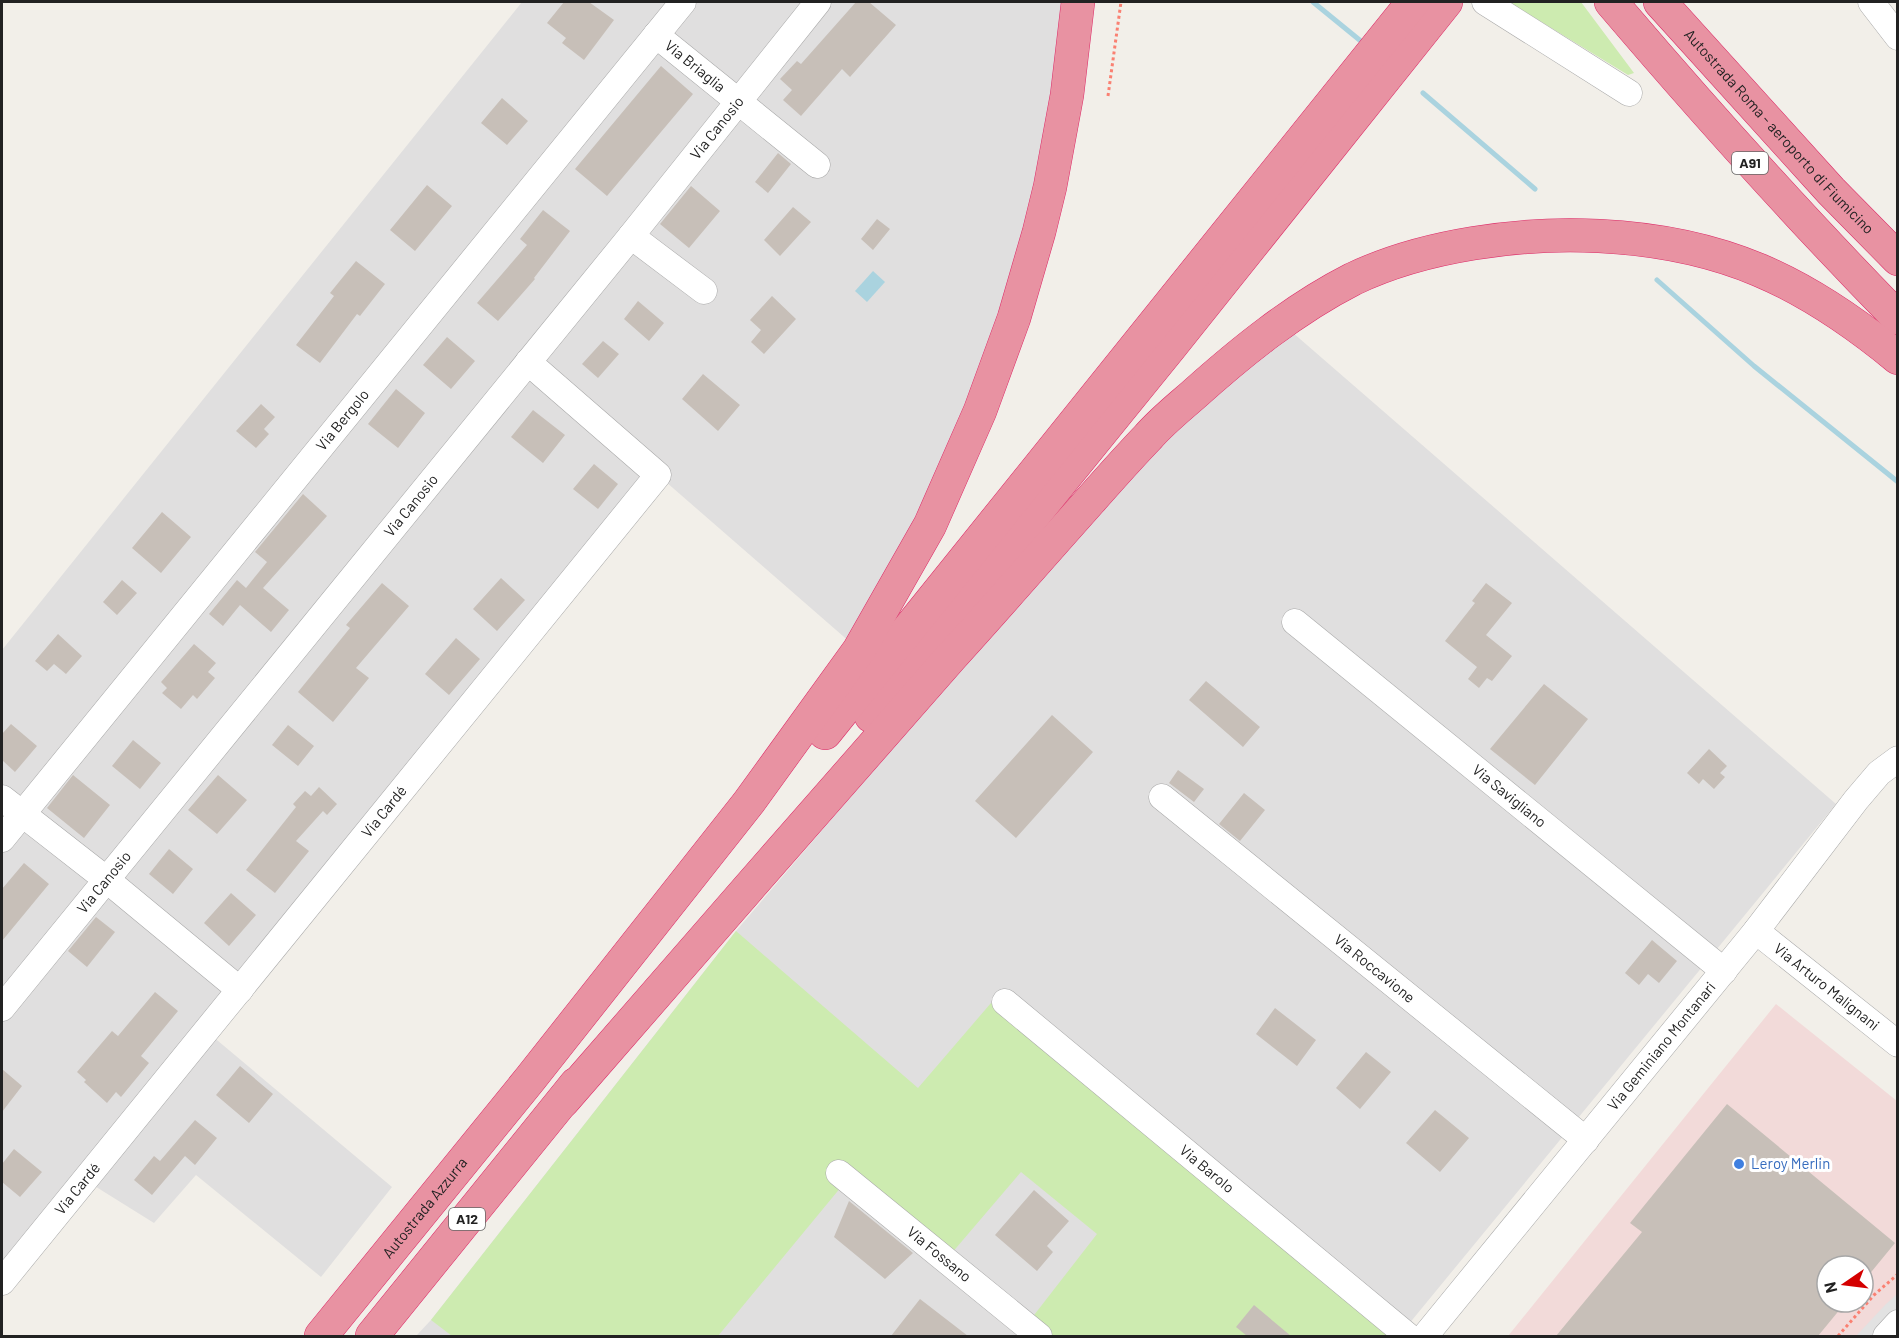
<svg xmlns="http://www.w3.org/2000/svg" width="1899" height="1338" font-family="Barlow,sans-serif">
	<rect width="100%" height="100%" fill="#f2efe9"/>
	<path fill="#e0dfdf" d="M522,2H1078L1039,232L859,650L658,475L199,1025L392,1187L321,1277L196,1175L154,1223L77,1175L2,1269V650Z
		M1292,332L1836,804L1399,1336H416L431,1320L736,931L1082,526L1157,444Z"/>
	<path fill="#f2dad9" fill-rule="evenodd" d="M1776,1004L1897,1101V1336H1508ZM1827,1266H1863V1302H1827Z"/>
	<path fill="#cdebb0" d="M1509,2H1581L1634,73L1628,75Z
		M736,931L918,1088L991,1003L1400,1336H1053L1031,1319L1097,1234L1021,1172L951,1254L851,1175L718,1336H452L431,1320Z"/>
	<path fill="#e2e2e2" d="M1897,1294V1336H1856L1886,1304Z"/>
	<path fill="#aad3df" d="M873,271L885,282L867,302L855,291Z"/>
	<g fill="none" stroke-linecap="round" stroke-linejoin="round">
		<path stroke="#aad3df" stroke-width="5" d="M1313,2L1362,42
			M1423,93L1535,189
			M1657,280L1754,366L1898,482"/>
	</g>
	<path fill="#c7bfb8" d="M564,2H589L614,20L584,60L562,43L566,38L547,23Z
		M856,2H869L896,25L850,77L842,69L801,116L783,100L792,90L780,79L797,61L801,64Z
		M661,66L693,94L607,196L575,169Z
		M502,98L528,121L507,145L481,123Z
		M778,153L791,164L768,193L755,182Z
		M427,185L452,206L415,251L390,230Z
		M691,186L720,211L689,248L660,224Z
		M793,207L811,222L780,256L764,240Z
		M543,210L570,231L534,278L535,279L498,321L477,303L527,245L520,239Z
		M877,219L890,229L873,250L861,239Z
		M356,261L385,284L360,316L357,314L320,363L296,345L334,296L330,293Z
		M772,296L796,319L764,354L751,342L761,330L750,320Z
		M638,301L664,323L649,341L624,319Z
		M447,337L475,361L451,389L423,365Z
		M603,341L619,354L598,378L582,364Z
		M703,374L740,405L718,431L682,399Z
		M396,389L425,413L398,448L368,424Z
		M261,404L275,417L264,429L269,434L256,448L236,431Z
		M533,410L565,435L543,463L511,437Z
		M594,464L618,484L598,509L573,489Z
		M303,494L327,516L263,588L289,610L271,632L240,605L223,626L209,614L237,580L246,588L267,562L255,552Z
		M162,512L191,537L161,573L132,548Z
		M501,578L525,600L497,631L473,609Z
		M122,580L137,593L117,615L103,602Z
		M382,583L409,606L356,668L369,678L333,722L298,692L350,628L346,625Z
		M1486,583L1512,603L1486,635L1512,656L1492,681L1487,678L1479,688L1468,679L1477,667L1445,641L1475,603L1472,601Z
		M58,634L82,656L66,674L54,664L47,671L35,661Z
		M456,638L480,659L449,695L425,674Z
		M194,644L216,663L208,672L215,678L197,699L193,695L181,709L162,693L167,688L161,682Z
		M1206,681L1260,727L1243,747L1189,700Z
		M1544,684L1588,719L1535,785L1490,749Z
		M1052,715L1093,752L1016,838L975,801Z
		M11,724L37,746L15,772L2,760V734Z
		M288,725L314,746L298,766L272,745Z
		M133,740L161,763L140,789L112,766Z
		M1709,749L1727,766L1720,773L1725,777L1714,789L1703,779L1699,784L1687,773Z
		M1178,770L1204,789L1194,802L1169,783Z
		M73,775L110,805L84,838L47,808Z
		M218,775L247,800L217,834L188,810Z
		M319,787L337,804L327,815L323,811L296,841L309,851L275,893L246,870L296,807L293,804L305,791L311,796Z
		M1244,793L1265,810L1240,841L1219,824Z
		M169,849L193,869L173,894L149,874Z
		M24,863L49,884L2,941V889Z
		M231,893L256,915L229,946L204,923Z
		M96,917L115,932L87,967L68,951Z
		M1652,940L1677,961L1659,983L1648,974L1639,985L1625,973Z
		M155,992L178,1011L141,1056L149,1063L121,1097L116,1092L107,1103L84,1082L86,1080L77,1072L112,1031L118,1036Z
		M1275,1008L1316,1040L1297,1066L1256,1034Z
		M1366,1052L1391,1072L1360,1109L1336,1088Z
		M240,1066L273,1094L249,1123L216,1095Z
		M2,1069L22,1086L2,1112Z
		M1727,1104L1895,1243L1863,1282V1266H1827V1302H1846L1818,1336H1556L1642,1232L1630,1223Z
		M1435,1110L1469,1138L1440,1172L1406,1143Z
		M195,1120L217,1138L195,1165L185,1156L152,1195L134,1180L154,1156L160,1161Z
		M14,1149L42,1172L20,1197L2,1182V1164Z
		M1034,1190L1069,1221L1047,1246L1053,1252L1037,1271L995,1235Z
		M849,1201L913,1253L885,1279L834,1237Z
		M920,1299L968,1336H891Z
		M1254,1305L1291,1336H1247L1236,1327Z"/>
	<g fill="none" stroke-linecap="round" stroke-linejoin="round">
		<g stroke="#a9a9a9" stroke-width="27">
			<g id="minor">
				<path d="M1485,2L1629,93"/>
				<path d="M1871,2L1898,37"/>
				<path id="s1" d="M656,35L817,165"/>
				<path d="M631,236L704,291"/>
				<path id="s2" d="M1295,622L1724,971"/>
				<path id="s3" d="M1162,797L1586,1140"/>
				<path d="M2,798L107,880L240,990"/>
				<path id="s4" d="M2,839L683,2"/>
				<path id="s5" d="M1756,931L1898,1044"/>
				<path id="s6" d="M1005,1002L1408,1336"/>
				<path id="s7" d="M2,1008L631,236L818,2"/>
				<path id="s8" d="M839,1173L1039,1336"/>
				<path id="s9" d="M2,1282L658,475L528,362"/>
				<path id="s10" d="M1425,1336L1756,931L1856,800L1879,773L1898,759"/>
				<path d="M1886,1336L1898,1323"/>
			</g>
		</g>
		<g stroke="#dc2a67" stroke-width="34">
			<g id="highway">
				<path d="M1611,2C1703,110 1798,216 1898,318"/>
				<path id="s11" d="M1660,2L1831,191L1898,259"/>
				<path d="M871,716L1171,346L1446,2"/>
				<path d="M825,733L1413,2"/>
				<path d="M563,1101C692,953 821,804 951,657C992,612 1032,566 1072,521C1097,493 1122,464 1148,437C1161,422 1177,409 1192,396C1241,352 1294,309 1353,279C1424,245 1521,232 1599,236C1722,242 1803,280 1898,358"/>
				<path id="s12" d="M321,1336L530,1079L749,802L859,650L930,525L980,411L1014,318L1039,232L1050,187L1067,95L1078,2"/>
				<path d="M372,1336L576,1084"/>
			</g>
		</g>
		<path stroke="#fa8072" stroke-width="3" stroke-dasharray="3 3" stroke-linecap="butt" d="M1108,96L1121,2
			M1838,1336L1874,1295L1898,1274"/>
		<use href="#minor" stroke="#fff" stroke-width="26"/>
		<use href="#highway" stroke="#e892a2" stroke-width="33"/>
	</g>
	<circle fill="#3f7fe0" stroke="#fff" stroke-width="2" cx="1739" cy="1164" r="6"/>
	<g text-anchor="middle" stroke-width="6" stroke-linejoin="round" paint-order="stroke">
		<g fill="#fff" stroke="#646464" stroke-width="1.5">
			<rect x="1732" y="152" width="36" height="22" rx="4.5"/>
			<rect x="449" y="1208" width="36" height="22" rx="4.5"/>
		</g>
		<g font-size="14" font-weight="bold" fill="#222">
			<text x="1750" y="168">A91</text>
			<text x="467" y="1224">A12</text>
		</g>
		<g font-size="15" fill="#222" stroke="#fff">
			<text dy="5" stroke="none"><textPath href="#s1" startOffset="50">Via Briaglia</textPath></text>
			<text dy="5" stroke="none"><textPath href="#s7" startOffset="1134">Via Canosio</textPath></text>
			<text dy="5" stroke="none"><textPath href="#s11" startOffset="176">Autostrada Roma - aeroporto di Fiumicino</textPath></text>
			<text dy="5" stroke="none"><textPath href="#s4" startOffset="540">Via Bergolo</textPath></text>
			<text dy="5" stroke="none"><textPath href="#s7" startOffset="648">Via Canosio</textPath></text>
			<text dy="5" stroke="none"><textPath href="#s2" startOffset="276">Via Savigliano</textPath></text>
			<text dy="5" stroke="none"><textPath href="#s9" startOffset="606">Via Cardé</textPath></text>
			<text dy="5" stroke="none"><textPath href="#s7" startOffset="162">Via Canosio</textPath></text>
			<text dy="5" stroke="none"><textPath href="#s3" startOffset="273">Via Roccavione</textPath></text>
			<text dy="5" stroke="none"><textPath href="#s5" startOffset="90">Via Arturo Malignani</textPath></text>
			<text dy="5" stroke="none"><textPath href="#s10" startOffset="374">Via Geminiano Montanari</textPath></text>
			<text dy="5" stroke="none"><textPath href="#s6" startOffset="262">Via Barolo</textPath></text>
			<text dy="5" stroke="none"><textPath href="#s9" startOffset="120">Via Cardé</textPath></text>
			<text dy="5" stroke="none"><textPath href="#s12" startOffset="165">Autostrada Azzurra</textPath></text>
			<text dy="5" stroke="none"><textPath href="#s8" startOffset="129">Via Fossano</textPath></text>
		</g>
		<g font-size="15" fill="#366cbe" stroke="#fff" text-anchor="start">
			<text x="1751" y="1169">Leroy Merlin</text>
		</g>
	</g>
	<rect width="1899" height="1338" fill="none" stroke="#222222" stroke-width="6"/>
	<g transform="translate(1845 1284) rotate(256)"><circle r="28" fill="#ffffff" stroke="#a7a7a7" stroke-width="1.5"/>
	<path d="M0-4.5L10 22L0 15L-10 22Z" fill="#d40000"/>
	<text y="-9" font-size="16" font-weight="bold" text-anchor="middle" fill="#222222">N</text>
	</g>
</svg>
